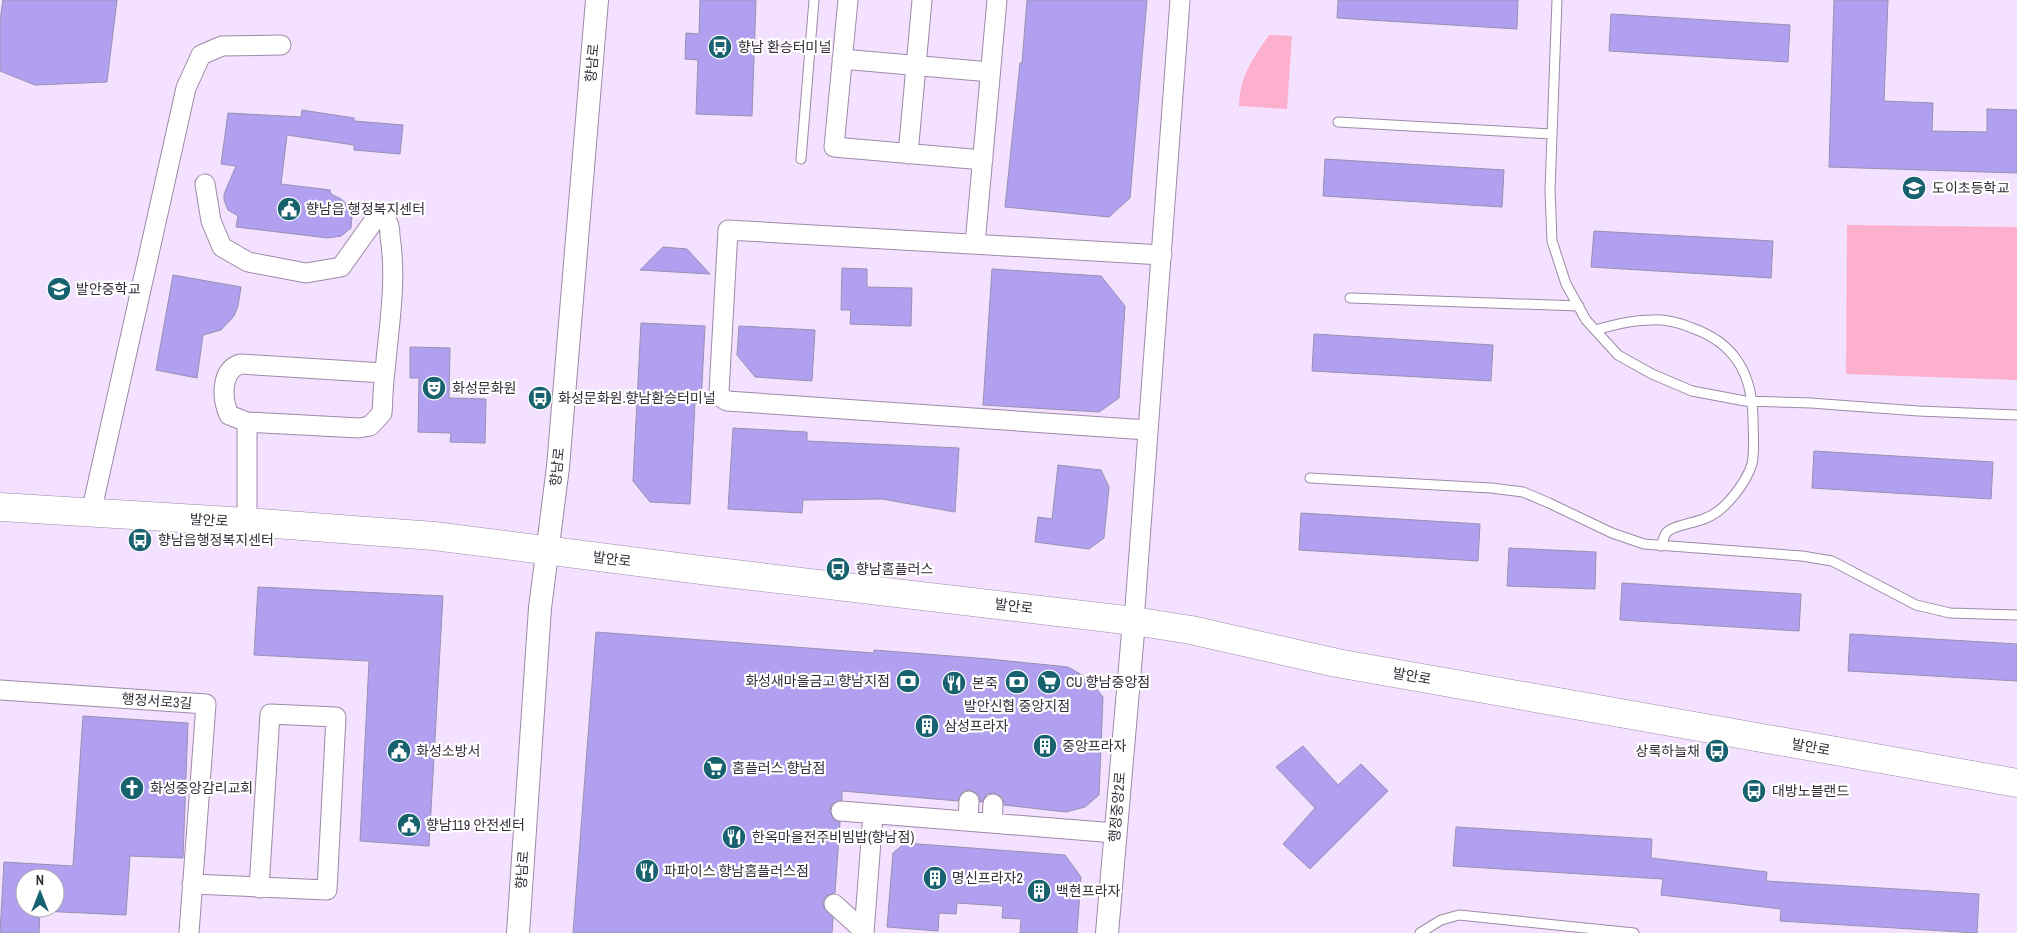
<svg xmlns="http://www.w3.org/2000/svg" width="2017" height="933" font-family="'Archivo Narrow','Noto Sans KR',sans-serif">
	<rect width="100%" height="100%" fill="#f4e0ff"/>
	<path fill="#fdb0cd" d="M1269,35L1292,36L1287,109L1239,106C1240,75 1253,59 1269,35Z
		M1847,225L2017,227V380L1846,374Z"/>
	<path fill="#b1a0f0" stroke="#9791b1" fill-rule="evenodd" d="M3,0H117L107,82L35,85L0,71V21Z
		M700,0H756L752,116L696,114L698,60L685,59L686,33L699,34Z
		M1027,0H1147L1130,198L1109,217L1005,207L1020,63H1022Z
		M1338,0H1518L1517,29L1337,18Z
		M1834,0H1888L1884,101L1933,103L1932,131L1987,132V109L2017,110V173L1829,167Z
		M1611,14L1790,25L1788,62L1609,51Z
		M302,110L354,118V121L403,125L400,154L354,150V145L287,135L281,184L330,190L331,194L341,199L351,208L352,214L351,228L341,236L328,238L236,227L238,216L228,210L224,200V194L236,166L221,164L228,113L301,117Z
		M1325,159L1504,170L1502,207L1323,196Z
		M1594,231L1773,241L1771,278L1591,267Z
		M663,247L687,249L710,274L640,270Z
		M842,268L867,269V287L912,288L911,326L850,324L851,310H841Z
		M992,269L1101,276L1125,306L1119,398L1099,412L983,405Z
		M173,275L241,287L238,306L234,316L221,330L203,335L197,378L156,370Z
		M641,323L705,326L701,403H695L690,504L650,502L633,481Z
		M739,326L815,330L812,381L755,377L737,355Z
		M1314,334L1493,345L1491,381L1312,371Z
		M410,347L450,348L449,398L486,399L485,443L450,442L451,433L418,432L419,378H410Z
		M733,428L807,432V441L959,448L955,512L882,499L803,500L802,513L728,509Z
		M1814,451L1993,462L1991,499L1812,488Z
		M1058,465L1101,470L1109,487L1104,538L1089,549L1035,542L1038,517L1052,519Z
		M1301,513L1480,524L1478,561L1299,550Z
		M1509,548L1596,552L1595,589L1507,586Z
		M1622,583L1801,594L1799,631L1620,620Z
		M258,587L443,596L429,846L360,841L369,661L254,655Z
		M596,632L874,653V650L989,659L1068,667L1089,679L1103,697L1099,795L1085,807L1066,812L1004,805L1003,798L994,793L987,794L982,802H980L979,795L970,790L963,791L958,801L842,791V800L832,804L830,811L834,820L840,822L835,893L826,896L823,902L824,908L833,918L832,933H573Z
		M1850,634L2017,644V681L1848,671Z
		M83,716L188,723L183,858L130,856L126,915L40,911L39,933H0L4,862L73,866ZM25,878H55V908H25Z
		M1303,746L1338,785L1361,764L1388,791L1310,869L1283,844L1315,808L1276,767Z
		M1456,827L1652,839L1651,858L1767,872L1766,881L1979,894L1977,933L1780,921L1781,909L1661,895L1663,879L1453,866Z
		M905,843L1065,855L1081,877L1077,933H1020L1021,919L1002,918L1003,906L957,903L956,914L939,913L938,931L887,927L893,853Z"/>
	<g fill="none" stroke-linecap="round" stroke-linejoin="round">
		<g stroke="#9d8aa6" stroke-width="11">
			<path id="service" d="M1557,0L1550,190L1552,241L1566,284L1586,320L1618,355L1652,374L1692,391L1745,401L1811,403L1918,411L2017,415
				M1338,122L1552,134
				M801,159L814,0
				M1350,298L1579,306
				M1595,330C1614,325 1632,320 1652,320C1665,319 1680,323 1692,328C1735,343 1752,374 1753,418C1753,433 1755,450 1752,464C1746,483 1725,511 1706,518C1696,523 1674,525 1667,532C1664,535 1663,542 1661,546
				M1310,478L1491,488L1523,492L1549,503L1612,533L1644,544L1802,556L1832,561L1916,605L1950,613L2017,615
				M1420,933L1441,920L1459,915L1634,933"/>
		</g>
		<g stroke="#9d8aa6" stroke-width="21">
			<path id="minor" d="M848,0L834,147L983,160
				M842,59L990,72
				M908,154L922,0
				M205,184L211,221L222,247L248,262L306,273L341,267L373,222C377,219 383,216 387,221C389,225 390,231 390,236C397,281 389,325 385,371C383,385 383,399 382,413L370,426L359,428L247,422V522
				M975,244L997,0
				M247,422L229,415C222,399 220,371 240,364L384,373
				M1147,430L727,401L721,397L719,392L728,230L1162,255
				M91,513L186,88L201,55L222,46L281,45
				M1134,621C1148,414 1166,207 1180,0
				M0,690L206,704L189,933
				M841,811L1115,833
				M968,821L969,801
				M992,823L993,804
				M192,884L327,890L336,717L270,714L259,888
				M834,904L864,931
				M864,933L873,814"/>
		</g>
		<g stroke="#9d8aa6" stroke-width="24">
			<path id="tertiary" d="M518,933L540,608L558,467L597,0
				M1107,933L1134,621"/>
		</g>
		<g stroke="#9d8aa6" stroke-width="29">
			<path id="primary" d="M0,507L247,522L434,536L709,571L1134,621L1191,630L1337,663L2017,783"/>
		</g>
		<use href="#service" stroke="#fff" stroke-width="9"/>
		<use href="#minor" stroke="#fff" stroke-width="19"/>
		<use href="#tertiary" stroke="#fff" stroke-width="22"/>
		<use href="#primary" stroke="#fff" stroke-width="28"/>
	</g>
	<defs>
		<g id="bus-disc" transform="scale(1.25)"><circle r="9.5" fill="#18626f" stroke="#fff"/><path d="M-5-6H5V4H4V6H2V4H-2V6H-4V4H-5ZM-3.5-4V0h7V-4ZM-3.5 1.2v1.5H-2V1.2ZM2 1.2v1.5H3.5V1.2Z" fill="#fff"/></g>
		<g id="school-disc" transform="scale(1.25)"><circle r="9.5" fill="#18626f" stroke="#fff"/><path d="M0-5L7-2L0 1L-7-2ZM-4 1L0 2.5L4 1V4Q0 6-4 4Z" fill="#fff"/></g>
		<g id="civic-disc" transform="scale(1.25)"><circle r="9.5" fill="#18626f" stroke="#fff"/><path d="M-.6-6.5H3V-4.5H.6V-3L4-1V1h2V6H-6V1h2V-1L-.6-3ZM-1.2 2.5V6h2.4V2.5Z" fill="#fff"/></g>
		<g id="theatre-disc" transform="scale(1.25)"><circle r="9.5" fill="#18626f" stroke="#fff"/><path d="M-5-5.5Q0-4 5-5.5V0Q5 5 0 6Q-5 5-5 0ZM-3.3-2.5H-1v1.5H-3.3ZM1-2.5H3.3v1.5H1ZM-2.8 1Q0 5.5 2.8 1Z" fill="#fff"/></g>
		<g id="bank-disc" transform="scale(1.25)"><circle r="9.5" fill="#18626f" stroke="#fff"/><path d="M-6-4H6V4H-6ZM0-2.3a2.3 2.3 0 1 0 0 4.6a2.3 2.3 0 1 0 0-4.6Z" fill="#fff"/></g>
		<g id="supermarket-disc" transform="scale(1.25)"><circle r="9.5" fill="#18626f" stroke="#fff"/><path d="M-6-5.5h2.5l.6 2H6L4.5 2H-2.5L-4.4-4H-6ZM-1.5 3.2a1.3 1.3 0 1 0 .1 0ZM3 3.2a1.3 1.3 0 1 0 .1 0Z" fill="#fff"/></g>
		<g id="restaurant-disc" transform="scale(1.25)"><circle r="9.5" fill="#18626f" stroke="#fff"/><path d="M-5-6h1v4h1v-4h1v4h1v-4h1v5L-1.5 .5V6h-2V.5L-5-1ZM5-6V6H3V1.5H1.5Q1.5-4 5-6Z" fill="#fff"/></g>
		<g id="building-disc" transform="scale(1.25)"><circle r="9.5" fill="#18626f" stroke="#fff"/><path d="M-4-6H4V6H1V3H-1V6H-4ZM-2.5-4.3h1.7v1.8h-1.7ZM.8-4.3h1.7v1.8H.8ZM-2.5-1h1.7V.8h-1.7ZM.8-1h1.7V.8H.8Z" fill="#fff"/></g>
		<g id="church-disc" transform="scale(1.25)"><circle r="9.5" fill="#18626f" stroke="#fff"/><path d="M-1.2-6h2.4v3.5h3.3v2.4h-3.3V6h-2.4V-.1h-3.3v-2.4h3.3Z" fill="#fff"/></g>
	</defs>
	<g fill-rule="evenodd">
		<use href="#bus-disc" x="720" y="47"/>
		<use href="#school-disc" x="1914" y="188"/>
		<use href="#civic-disc" x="289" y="209"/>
		<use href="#school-disc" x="59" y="289"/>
		<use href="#theatre-disc" x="434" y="388"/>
		<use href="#bus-disc" x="540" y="398"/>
		<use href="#bus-disc" x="140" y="540"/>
		<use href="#bus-disc" x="838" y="569"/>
		<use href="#bank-disc" x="908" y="681"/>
		<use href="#bank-disc" x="1017" y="682"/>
		<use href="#supermarket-disc" x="1049" y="682"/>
		<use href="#restaurant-disc" x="954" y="683"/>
		<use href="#building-disc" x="927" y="726"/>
		<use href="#building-disc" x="1045" y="746"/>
		<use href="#civic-disc" x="399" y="751"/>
		<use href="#bus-disc" x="1717" y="751"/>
		<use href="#supermarket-disc" x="715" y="768"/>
		<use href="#church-disc" x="132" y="788"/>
		<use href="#bus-disc" x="1754" y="791"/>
		<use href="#civic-disc" x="409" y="825"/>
		<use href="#restaurant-disc" x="734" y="837"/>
		<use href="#restaurant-disc" x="647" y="871"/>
		<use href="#building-disc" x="935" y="878"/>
		<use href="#building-disc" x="1039" y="891"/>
	</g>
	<g text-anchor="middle" stroke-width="4.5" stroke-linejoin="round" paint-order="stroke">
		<g font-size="14" fill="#352e39" stroke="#fff" text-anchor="start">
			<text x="738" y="52">향남 환승터미널</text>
			<text x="1932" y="193">도이초등학교</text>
			<text x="306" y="214">향남읍 행정복지센터</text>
			<text x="76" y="294">발안중학교</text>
			<text x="452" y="393">화성문화원</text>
			<text x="558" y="403">화성문화원.향남환승터미널</text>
			<text x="158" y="545">향남읍행정복지센터</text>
			<text x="856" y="574">향남홈플러스</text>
			<text x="890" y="686" text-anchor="end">화성새마을금고 향남지점</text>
			<text x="1066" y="687">CU 향남중앙점</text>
			<text x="972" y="688">본죽</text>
			<text x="1017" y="711" text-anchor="middle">발안신협 중앙지점</text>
			<text x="944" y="731">삼성프라자</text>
			<text x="1062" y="751">중앙프라자</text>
			<text x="416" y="756">화성소방서</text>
			<text x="1700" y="756" text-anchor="end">상록하늘채</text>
			<text x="732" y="773">홈플러스 향남점</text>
			<text x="150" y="793">화성중앙감리교회</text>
			<text x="1772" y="796">대방노블랜드</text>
			<text x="426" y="830">향남119 안전센터</text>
			<text x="752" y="842">한옥마을전주비빔밥(향남점)</text>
			<text x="664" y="876">파파이스 향남홈플러스점</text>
			<text x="952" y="883">명신프라자2</text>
			<text x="1056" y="896">백현프라자</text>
		</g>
		<g font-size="14" fill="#352e39" stroke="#fff">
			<text transform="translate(592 63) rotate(-85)" y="5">향남로</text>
			<text transform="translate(557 467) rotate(-84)" y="5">향남로</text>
			<text transform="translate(209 520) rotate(3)" y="5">발안로</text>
			<text transform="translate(612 559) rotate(7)" y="5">발안로</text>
			<text transform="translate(1014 606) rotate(7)" y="5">발안로</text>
			<text transform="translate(1412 676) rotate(10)" y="5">발안로</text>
			<text transform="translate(157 701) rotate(4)" y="5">행정서로3길</text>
			<text transform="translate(1811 747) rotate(10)" y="5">발안로</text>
			<text transform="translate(1117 807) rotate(-85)" y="5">행정중앙2로</text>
			<text transform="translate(522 870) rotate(-86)" y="5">향남로</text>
		</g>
	</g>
	<g transform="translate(40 893)"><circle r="24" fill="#ffffff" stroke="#aeabb0"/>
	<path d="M0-4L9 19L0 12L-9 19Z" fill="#18626f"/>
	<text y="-8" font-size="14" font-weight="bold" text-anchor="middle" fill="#352e39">N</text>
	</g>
</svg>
